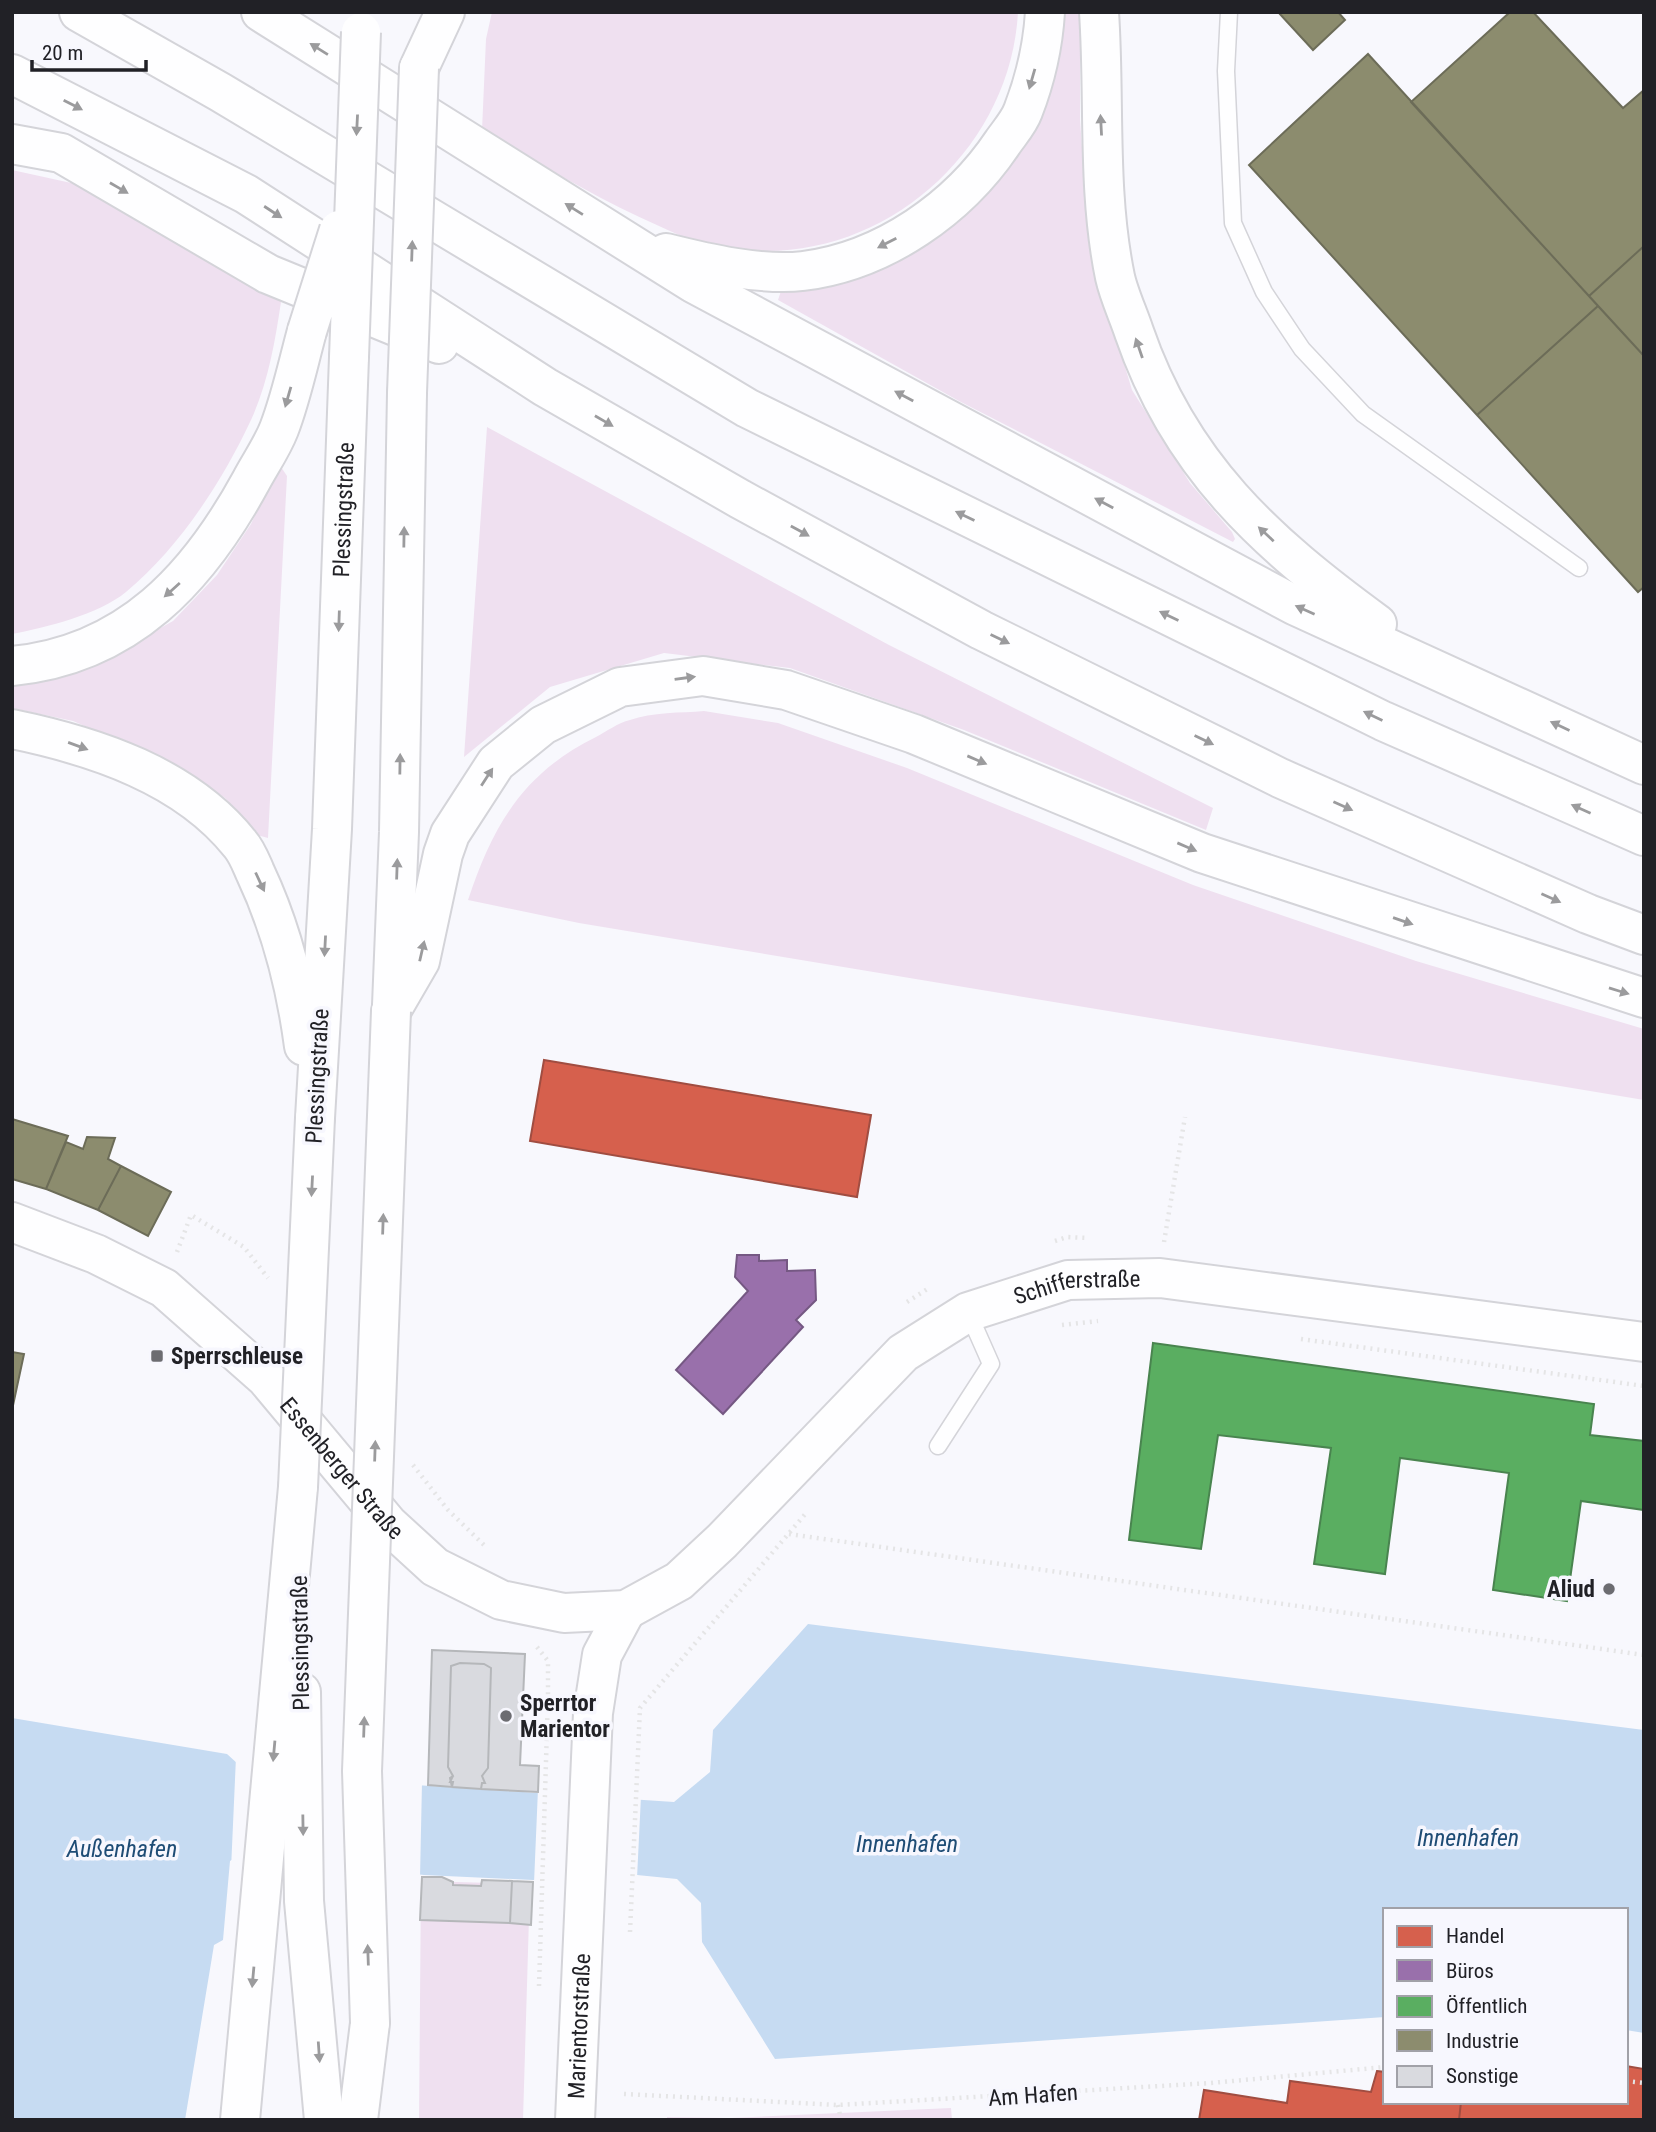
<svg xmlns="http://www.w3.org/2000/svg" width="1656" height="2132" font-family="'Roboto Condensed',sans-serif">
	<rect width="100%" height="100%" fill="#f8f8fd"/>
	<path fill="#efe0f0" d="M492,12H1018C1011,143 897,251 766,251C753,251 737,253 724,251C702,246 679,235 659,226C597,199 540,164 482,130L486,39Z
		M1062,12H1080V120L1087,217L1101,287L1132,390L1190,483L1232,532L1235,539L1233,542L959,401L778,300L781,291L935,237Z
		M12,170L85,186L185,239L281,302C275,342 268,383 251,420C222,482 179,548 126,592C98,615 47,627 12,634Z
		M487,427L889,645L1213,808L1206,830L964,730L790,668L664,653L550,687L464,757Z
		M279,464L287,476L268,838L257,835L225,798L180,767L73,721L12,708V684L44,681L103,660L173,621L217,575L251,524Z
		M704,711L778,723L907,768L1193,885L1416,961L1644,1029V1100L579,923L468,900C493,825 523,773 596,737C607,731 618,723 630,720C652,712 681,713 704,711Z
		M421,1881L530,1884L523,2120H419Z
		M951,2108L952,2120H667V2117L729,2118Z"/>
	<path fill="#c6dbf2" d="M808,1624L1644,1730V2033L1626,2030V1910H1385V2017L775,2059L702,1942L701,1903L677,1879L637,1875L533,1880L424,1875L244,1853L230,1861L223,1940L214,1945L185,2120H12V1718L227,1754L249,1774L674,1802L710,1772L713,1730Z"/>
	<path fill="#f8f8fd" d="M236,1757L251,1771L422,1782L420,1878L245,1857L233,1863L230,1892Z
		M538,1789L641,1796L637,1878L534,1883Z"/>
	<path fill="#d6604d" stroke="#a04d41" stroke-width="2" d="M544,1060L871,1115L857,1197L530,1141Z
		M1626,2066L1644,2069V2120H1459L1461,2102H1626Z
		M1377,2071L1385,2072V2102H1461L1459,2120H1199L1204,2090L1287,2103L1290,2081L1371,2092Z"/>
	<path fill="#9970ab" stroke="#755883" stroke-width="2" d="M737,1255H759V1261L787,1260V1271L815,1270L816,1300L796,1320L803,1327L723,1414L676,1370L748,1291L735,1277Z"/>
	<path fill="#5aae61" stroke="#49844f" stroke-width="2" d="M1153,1343L1594,1404L1590,1435L1644,1441V1510L1581,1501L1567,1601L1493,1590L1509,1473L1400,1458L1385,1574L1314,1564L1331,1448L1218,1435L1201,1549L1129,1540Z"/>
	<path fill="#8c8c6e" stroke="#6c6c58" stroke-width="2" d="M1278,12H1338L1345,20L1313,50Z
		M1510,12H1533L1623,108L1644,90V246L1589,296L1411,102Z
		M1368,54L1598,306L1477,415L1249,165Z
		M1644,246V356L1589,296Z
		M1598,306L1644,356V587L1638,592L1477,415Z
		M12,1119L68,1136L46,1189L12,1179Z
		M87,1137L115,1138L108,1159L121,1166L98,1210L46,1189L66,1142L83,1149Z
		M121,1166L171,1192L148,1236L98,1210Z
		M12,1352L24,1354L12,1410Z"/>
	<path fill="#d9dadf" stroke="#b5b7ba" stroke-width="2" d="M432,1650L525,1654L520,1765L539,1766L538,1792L481,1789L482,1783H485L482,1776L488,1768L491,1668L484,1664L460,1663L451,1666L448,1767L453,1776L450,1778L452,1787L428,1785Z
		M460,1663L484,1664L491,1668L488,1768L482,1776L485,1783H482L481,1789L452,1787L453,1782H450L453,1776L448,1767L451,1666Z
		M422,1877H442L453,1882V1885L481,1886L482,1880L512,1881L510,1923L420,1920Z
		M512,1881L533,1882L531,1925L510,1923Z"/>
	<g fill="none" stroke-linecap="round" stroke-linejoin="round">
		<g stroke="#d4d4d9" stroke-width="19">
			<path id="lane" d="M1229,12L1226,71L1233,223L1264,292L1302,349L1363,414L1579,568
				M938,1446L991,1364L968,1312"/>
		</g>
		<g stroke="#d4d4d9" stroke-width="42">
			<g id="secondary">
				<path id="s1" d="M12,1222L96,1254L164,1288L266,1378L388,1524L435,1567L501,1600L564,1613L626,1610L679,1581L722,1541L903,1353L968,1312L1068,1280L1160,1278L1644,1342"/>
				<path id="s2" d="M575,2120L593,1713L602,1655L626,1610"/>
			</g>
		</g>
		<g stroke="#d4d4d9" stroke-width="42">
			<g id="highway">
				<path d="M79,12L220,92L747,408L1383,721L1644,836"/>
				<path d="M261,12L693,283L1296,606L1644,765"/>
				<path d="M1099,12C1105,100 1097,190 1115,277C1119,295 1128,314 1134,332C1180,466 1266,543 1377,624"/>
				<path d="M419,68L445,12"/>
				<path d="M12,74L246,194L545,387L740,499L981,630L1280,778L1588,914L1644,935"/>
				<path d="M12,144L61,153L268,274L439,344"/>
				<path d="M666,253C706,263 761,276 803,271C884,261 959,208 1003,142C1010,132 1019,122 1023,111C1035,80 1043,45 1045,12"/>
				<path d="M12,666C128,655 198,578 251,481C260,464 272,447 279,429C291,398 298,364 307,331"/>
				<path d="M12,729C95,746 186,776 240,844C247,852 251,863 255,872C281,927 296,986 304,1046"/>
				<path d="M392,1005L399,832L407,393"/>
				<path d="M391,1011L420,961L443,854L450,834L496,763L543,725L620,687L703,676L786,690L914,734L1202,853L1644,998"/>
				<path id="s3" d="M315,1118L332,829L349,357"/>
				<path d="M301,1692L304,1901L324,2120"/>
				<path d="M240,2120L298,1487"/>
				<path d="M358,2120L370,2023"/>
			</g>
		</g>
		<path stroke="#e5e5e6" stroke-width="4.5" stroke-dasharray="2 5" stroke-linecap="butt" d="M1055,1241L1067,1237L1087,1238
			M1164,1242L1185,1117
			M177,1252L191,1215L244,1247L268,1278
			M907,1302L929,1288
			M1062,1325L1098,1321
			M1301,1339L1644,1386
			M413,1465L448,1510L486,1547
			M789,1534L1644,1655
			M537,1647L548,1661V1697L556,1698
			M630,1932L640,1708L807,1512
			M539,1986L548,1697
			M1626,2081L1644,2083
			M624,2094L838,2105L1211,2083L1385,2067
			M838,2105L841,2120"/>
		<use href="#lane" stroke="#fefeff" stroke-width="16"/>
		<use href="#secondary" stroke="#fefeff" stroke-width="38"/>
		<use href="#highway" stroke="#fefeff" stroke-width="38"/>
		<g stroke="#d4d4d9" stroke-width="42" stroke-linecap="butt">
			<path id="highway-bridge" d="M307,331L339,230
				M349,357L361,32
				M407,393L419,68
				M298,1487L315,1118
				M370,2023L362,1771L391,1011"/>
		</g>
		<use href="#highway-bridge" stroke="#fefeff" stroke-width="38"/>
	</g>
	<defs><path id="oneway-solid" d="M-6-.8H1V-3.2L6.5 0L1 3.2V.8H-6Z" transform="scale(1.75)"/></defs>
	<g fill="#9b9b9d">
		<use href="#oneway-solid" transform="translate(319 49) rotate(-148)"/>
		<use href="#oneway-solid" transform="translate(1032 79) rotate(106)"/>
		<use href="#oneway-solid" transform="translate(73 105) rotate(27)"/>
		<use href="#oneway-solid" transform="translate(357 125) rotate(93)"/>
		<use href="#oneway-solid" transform="translate(1101 125) rotate(-93)"/>
		<use href="#oneway-solid" transform="translate(119 188) rotate(30)"/>
		<use href="#oneway-solid" transform="translate(574 209) rotate(-148)"/>
		<use href="#oneway-solid" transform="translate(273 212) rotate(33)"/>
		<use href="#oneway-solid" transform="translate(887 243) rotate(153)"/>
		<use href="#oneway-solid" transform="translate(412 251) rotate(-88)"/>
		<use href="#oneway-solid" transform="translate(1139 348) rotate(-109)"/>
		<use href="#oneway-solid" transform="translate(904 396) rotate(-152)"/>
		<use href="#oneway-solid" transform="translate(288 397) rotate(106)"/>
		<use href="#oneway-solid" transform="translate(604 421) rotate(30)"/>
		<use href="#oneway-solid" transform="translate(1104 503) rotate(-152)"/>
		<use href="#oneway-solid" transform="translate(965 516) rotate(-154)"/>
		<use href="#oneway-solid" transform="translate(800 531) rotate(29)"/>
		<use href="#oneway-solid" transform="translate(1266 534) rotate(-137)"/>
		<use href="#oneway-solid" transform="translate(404 537) rotate(-89)"/>
		<use href="#oneway-solid" transform="translate(172 590) rotate(138)"/>
		<use href="#oneway-solid" transform="translate(1305 610) rotate(-156)"/>
		<use href="#oneway-solid" transform="translate(1169 616) rotate(-154)"/>
		<use href="#oneway-solid" transform="translate(339 621) rotate(92)"/>
		<use href="#oneway-solid" transform="translate(1000 639) rotate(26)"/>
		<use href="#oneway-solid" transform="translate(685 678) rotate(-8)"/>
		<use href="#oneway-solid" transform="translate(1373 716) rotate(-154)"/>
		<use href="#oneway-solid" transform="translate(1560 726) rotate(-155)"/>
		<use href="#oneway-solid" transform="translate(1204 740) rotate(26)"/>
		<use href="#oneway-solid" transform="translate(78 746) rotate(20)"/>
		<use href="#oneway-solid" transform="translate(977 760) rotate(23)"/>
		<use href="#oneway-solid" transform="translate(400 764) rotate(-89)"/>
		<use href="#oneway-solid" transform="translate(487 777) rotate(-57)"/>
		<use href="#oneway-solid" transform="translate(1343 806) rotate(24)"/>
		<use href="#oneway-solid" transform="translate(1581 809) rotate(-156)"/>
		<use href="#oneway-solid" transform="translate(1187 847) rotate(23)"/>
		<use href="#oneway-solid" transform="translate(397 869) rotate(-88)"/>
		<use href="#oneway-solid" transform="translate(260 882) rotate(65)"/>
		<use href="#oneway-solid" transform="translate(1551 898) rotate(24)"/>
		<use href="#oneway-solid" transform="translate(1403 921) rotate(19)"/>
		<use href="#oneway-solid" transform="translate(325 946) rotate(93)"/>
		<use href="#oneway-solid" transform="translate(422 951) rotate(-77)"/>
		<use href="#oneway-solid" transform="translate(1619 991) rotate(17)"/>
		<use href="#oneway-solid" transform="translate(312 1186) rotate(93)"/>
		<use href="#oneway-solid" transform="translate(383 1224) rotate(-88)"/>
		<use href="#oneway-solid" transform="translate(375 1451) rotate(-88)"/>
		<use href="#oneway-solid" transform="translate(364 1727) rotate(-88)"/>
		<use href="#oneway-solid" transform="translate(274 1751) rotate(95)"/>
		<use href="#oneway-solid" transform="translate(303 1825) rotate(89)"/>
		<use href="#oneway-solid" transform="translate(368 1955) rotate(-92)"/>
		<use href="#oneway-solid" transform="translate(253 1977) rotate(95)"/>
		<use href="#oneway-solid" transform="translate(319 2052) rotate(86)"/>
	</g>
	<g fill="#6c6c71" stroke="#f7f7fe" stroke-width="2.5">
		<rect x="150" y="1349" width="14" height="14" rx="3.5"/>
		<circle cx="1609" cy="1589" r="7"/>
		<circle cx="506" cy="1716" r="7"/>
	</g>
	<g text-anchor="middle" stroke-width="7" stroke-linejoin="round" paint-order="stroke">
		<g font-size="23" fill="#212126" stroke="#f7f7fe">
			<text dy="8" stroke="none"><textPath href="#s3" startOffset="609">Plessingstraße</textPath></text>
			<text transform="translate(317 1076) rotate(-87)" y="8">Plessingstraße</text>
			<text dy="8" stroke="none"><textPath href="#s1" startOffset="1326">Schifferstraße</textPath></text>
			<text dy="8" stroke="none"><textPath href="#s1" startOffset="420">Essenberger Straße</textPath></text>
			<text transform="translate(300 1643) rotate(-91)" y="8">Plessingstraße</text>
			<text dy="8" stroke="none"><textPath href="#s2" startOffset="94">Marientorstraße</textPath></text>
			<text transform="translate(1033 2095) rotate(-4)" y="8">Am Hafen</text>
		</g>
		<g font-size="23" font-weight="bold" fill="#212126" stroke="#f7f7fe" text-anchor="start">
			<text x="171" y="1364">Sperrschleuse</text>
			<text x="1595" y="1597" text-anchor="end">Aliud</text>
			<text x="520" y="1711">Sperrtor<tspan x="520" dy="26">Marientor</tspan></text>
		</g>
		<g font-size="24" font-style="italic" fill="#1e4c75" stroke="#f7f7fe">
			<text x="1468" y="1846">Innenhafen</text>
			<text x="907" y="1852">Innenhafen</text>
			<text x="122" y="1857">Außenhafen</text>
		</g>
	</g>
	<rect width="1656" height="2132" fill="none" stroke="#212126" stroke-width="28"/>
	<rect x="1383" y="1908" width="245" height="196" fill="#f7f7fe" stroke="#a1a1a8" stroke-width="2"/>
	<rect x="1397" y="1926" width="35" height="21" fill="#d6604d" stroke="#a1a1a8" stroke-width="2"/>
	<text x="1446" y="1943" font-size="21" fill="#212126">Handel</text>
	<rect x="1397" y="1960" width="35" height="21" fill="#9970ab" stroke="#a1a1a8" stroke-width="2"/>
	<text x="1446" y="1978" font-size="21" fill="#212126">Büros</text>
	<rect x="1397" y="1996" width="35" height="21" fill="#5aae61" stroke="#a1a1a8" stroke-width="2"/>
	<text x="1446" y="2013" font-size="21" fill="#212126">Öffentlich</text>
	<rect x="1397" y="2030" width="35" height="21" fill="#8c8c6e" stroke="#a1a1a8" stroke-width="2"/>
	<text x="1446" y="2048" font-size="21" fill="#212126">Industrie</text>
	<rect x="1397" y="2066" width="35" height="21" fill="#d9dadf" stroke="#a1a1a8" stroke-width="2"/>
	<text x="1446" y="2083" font-size="21" fill="#212126">Sonstige</text>
	<path d="M32 60v10h114v-10" fill="none" stroke="#212126" stroke-width="3.5"/>
	<text x="42" y="60" font-size="21" fill="#212126" stroke="#f7f7fe" stroke-width="5" paint-order="stroke">20 m</text>
</svg>
